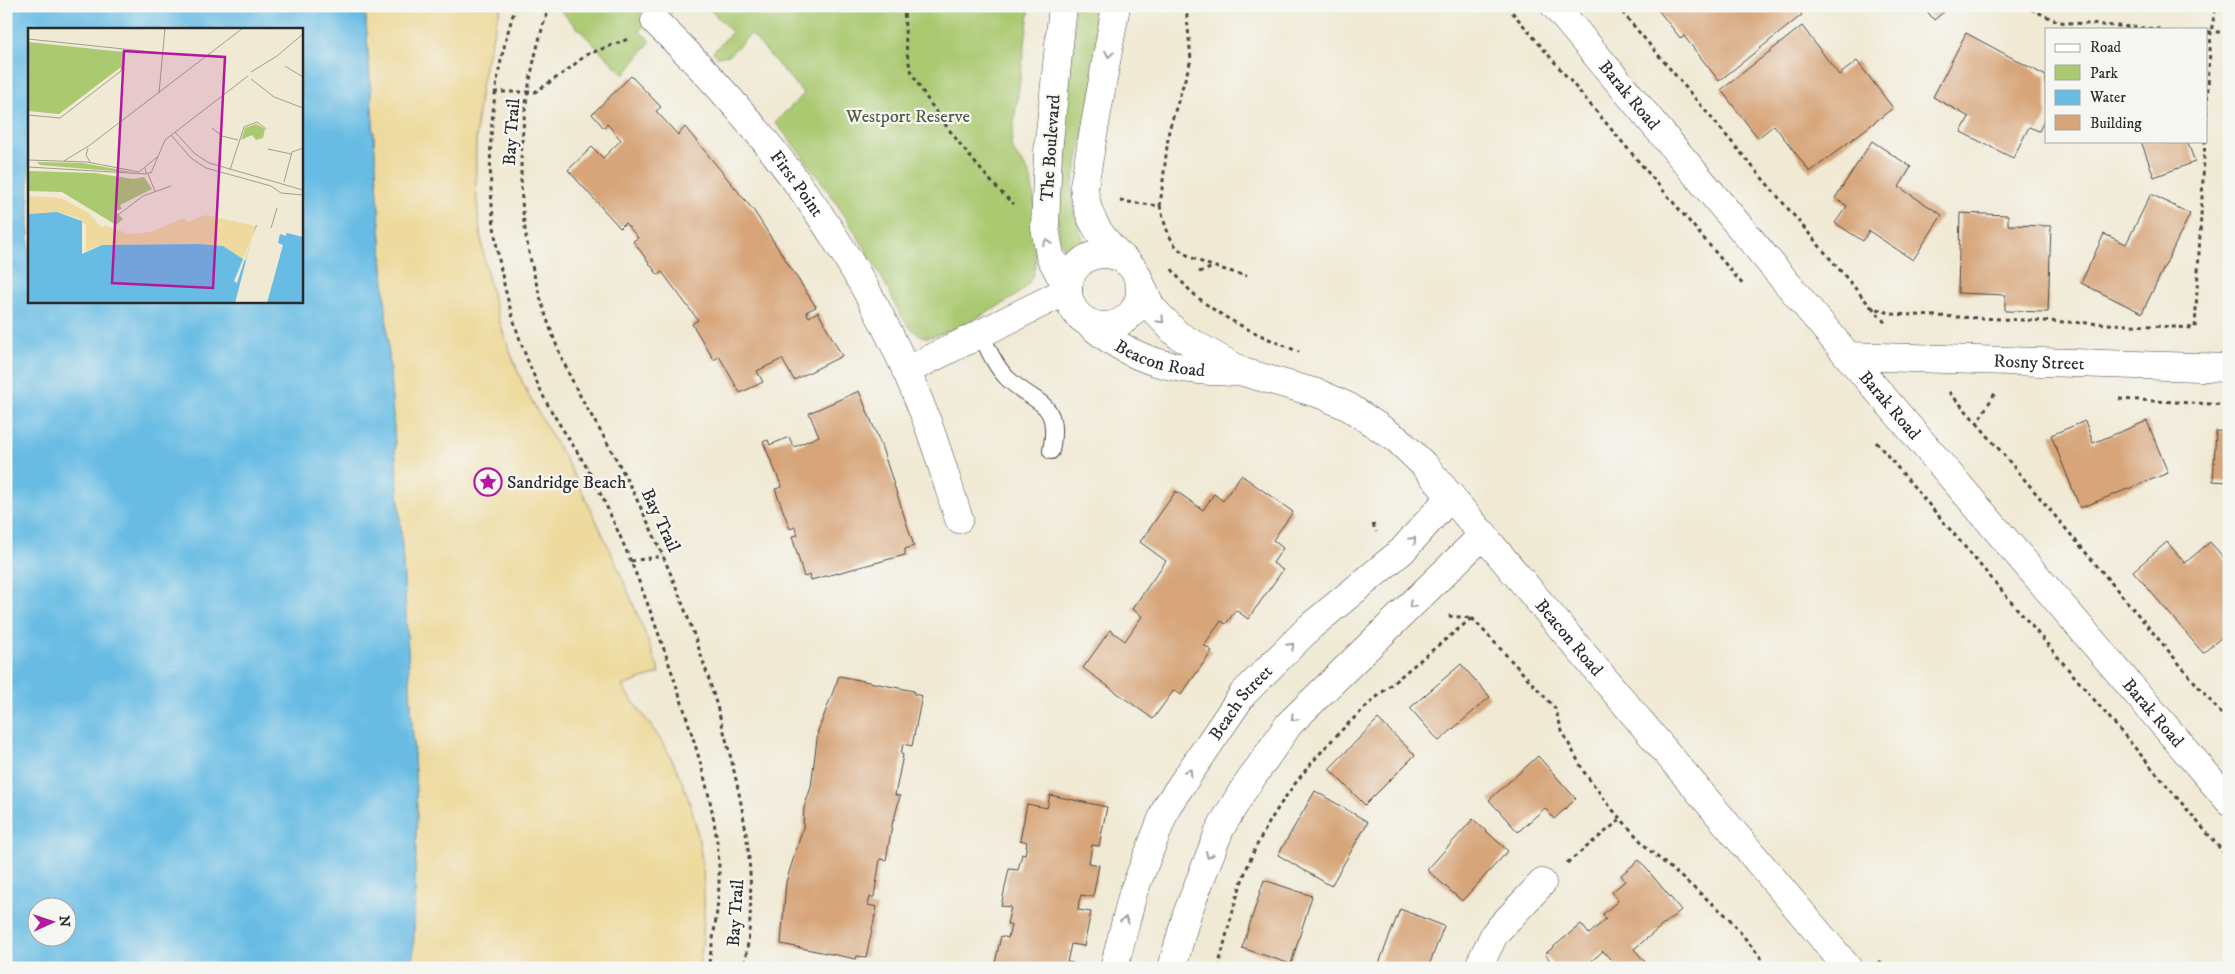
<svg xmlns="http://www.w3.org/2000/svg" width="2235" height="974" font-family="'IM FELL DW Pica',serif">
	<rect width="100%" height="100%" fill="#f6f6f2"/>
	<filter id="ink" filterUnits="userSpaceOnUse"><feTurbulence type="fractalNoise" baseFrequency=".02" numOctaves="2"/><feDisplacementMap in="SourceGraphic" scale="10" xChannelSelector="R" yChannelSelector="G"/><feConvolveMatrix kernelMatrix="1 2 1 2 8 2 1 2 1" color-interpolation-filters="sRGB"/></filter>
	<filter id="wash" filterUnits="userSpaceOnUse"><feTurbulence type="fractalNoise" baseFrequency=".0096" numOctaves="4" result="noise"/><feDisplacementMap in="SourceGraphic" scale="20" xChannelSelector="R" yChannelSelector="G"/><feGaussianBlur stdDeviation="1.12" result="paint"/><feColorMatrix in="noise" values="0 0 0 0 0 0 0 0 0 0 0 0 0 0 0 0 0 1.4 0 .05"/><feComposite in="paint" operator="in"/></filter>
	<g filter="url(#wash)">
		<rect width="100%" height="100%" fill="#f0e9d4"/>
		<path fill="#aac971" stroke="#6a7a4e" d="M706,6H1030L1011,145C1014,156 1025,164 1029,174C1036,189 1039,260 1033,275C1029,285 1022,291 1014,297C1000,306 938,340 925,337C905,331 897,308 889,291C857,231 819,174 775,122L804,94L751,34L729,55L718,57L713,52L732,32Z
			M1075,6H1110L1072,188L1074,213L1084,242L1067,254C1057,242 1058,219 1058,204Z
			M664,7L639,31L651,41L624,75L557,7L679,6L671,13Z"/>
		<path fill="#eeda9e" stroke="#8c8264" d="M365,6H501C493,35 484,65 480,95C468,187 481,283 517,369C532,407 555,439 574,475C607,540 635,605 660,673L622,686C635,705 650,723 662,742C704,810 711,891 699,968H413L417,809L402,547Z"/>
		<path fill="#68bce4" stroke="#4a7488" fill-rule="evenodd" d="M6,6H365L402,547L417,809L413,968H6ZM29,29H301V301H29ZM38,906H68V936H38Z"/>
		<g id="blocks">
			<path fill="#d7a579" d="M1655,6H1795L1802,15L1719,81L1684,36L1681,39Z
				M1923,6H1951L1934,20Z
				M1802,26L1839,75L1857,61L1893,108L1810,172L1774,125L1758,138L1721,90Z
				M1966,33L2046,76V117L2039,131L2029,127L2013,158L1961,132L1969,117L1933,97Z
				M631,76L661,107L656,111L678,135L685,127L754,211L816,307L806,312L809,317L818,312L842,356L794,380L782,359L757,371L763,382L740,393L719,356L714,360L692,324L698,320L662,272L658,275L633,241L638,238L635,234L625,223L620,228L568,170L592,147L603,158L621,140L607,124L604,128L592,114Z
				M1872,141L1911,167L1899,187L1942,215L1913,260L1869,231L1863,241L1835,223L1847,206L1835,198Z
				M2141,141H2187L2195,162L2154,177Z
				M2151,194L2190,214L2142,313L2081,283L2104,234L2126,244Z
				M1960,213L2008,215V225L2051,226L2048,312L2005,311V295L1958,293Z
				M859,391L881,445L914,546L905,549V555L811,580L810,575L804,577L792,536L798,535L795,527L790,529L775,489L782,487L763,442L768,440L770,445L789,437L794,447L819,436L809,413Z
				M2085,421L2093,443L2147,421L2168,473L2080,508L2051,435Z
				M2216,431L2229,432V482L2213,481Z
				M1241,475L1293,512L1273,540L1283,548L1273,563L1283,570L1248,619L1236,610L1226,624L1221,621L1204,645L1212,651L1181,695L1174,690L1153,719L1083,668L1110,630L1125,641L1142,616L1132,609L1166,561L1140,542L1176,491L1203,510L1214,494L1223,501Z
				M2167,542L2185,563L2210,542L2227,561L2229,560V631L2203,653L2133,571Z
				M1461,664L1490,697L1439,741L1410,708Z
				M839,676L914,691V694L922,696L912,746L903,744L901,754L903,755L895,795L900,796L894,820H893L886,860L880,859L874,897H870L868,905L877,907L866,957L857,956L856,959L781,944L786,882L803,828L804,808L811,787L818,731Z
				M1378,719L1415,755L1365,805L1329,769Z
				M1538,756L1576,799L1554,819L1545,808L1518,832L1489,800Z
				M1315,791L1368,822L1331,886L1278,855Z
				M1050,795L1107,807L1099,846L1092,845L1089,863L1099,865L1093,897L1081,895L1079,901L1078,910L1091,912L1084,946L1071,944L1067,962L1073,963L1072,968H994L1001,936L1008,938L1011,925L1007,924L1011,907L1001,906L1009,869L1018,870L1022,854L1025,855L1027,842L1020,840L1027,804L1047,808Z
				M1473,819L1508,851L1462,901L1427,870Z
				M1639,860L1681,910L1634,949L1650,968H1618L1603,951L1587,965L1589,968H1556L1545,954L1581,924L1589,934L1606,919L1603,914L1618,901L1612,892L1625,881L1621,875Z
				M1264,880L1312,896L1291,964L1242,948Z
				M1400,909L1444,926L1428,968H1383L1378,966Z"/>
		</g>
	</g>
	<g filter="url(#ink)">
		<use href="#blocks" fill-opacity="0" stroke="#494844" stroke-width="1"/>
		<g fill="none" stroke-linecap="round" stroke-linejoin="round">
			<g stroke="#494844" stroke-width="18">
				<path id="service" d="M981,334C988,349 995,366 1007,378C1036,406 1061,399 1051,451"/>
			</g>
			<g stroke="#494844" stroke-width="29">
				<g id="minor">
					<path id="s1" d="M1555,6L1848,356L2229,801"/>
					<path id="s2" d="M655,21C770,132 865,261 923,411C937,446 947,483 959,519"/>
					<path id="s3" d="M1848,356L2229,368"/>
					<path d="M906,371L1068,290"/>
					<path d="M1478,968L1495,933L1542,883"/>
				</g>
			</g>
			<g stroke="#494844" stroke-width="29">
				<g id="tertiary">
					<path d="M1063,6L1048,152L1045,228L1050,256L1059,273L1068,285"/>
					<path d="M1116,6L1084,186C1086,220 1102,240 1127,262"/>
					<circle cx="1104" cy="290" r="36"/>
					<path id="s4" d="M1138,278L1151,307L1178,335L1243,372L1320,394L1349,407L1398,440L1424,465L1848,968"/>
					<path id="s5" d="M1086,321C1135,364 1172,370 1236,372"/>
					<path id="s6" d="M1114,968L1133,893L1167,806L1243,694L1311,626L1402,551L1451,496"/>
					<path d="M1172,968L1187,914L1220,829L1242,792L1289,724L1484,534"/>
				</g>
			</g>
			<path stroke="#494844" stroke-width="3" stroke-dasharray="4 4" stroke-linecap="butt" d="M516,6C474,128 485,270 539,387C554,421 579,450 595,483C632,556 659,632 684,709C700,760 717,814 719,867C720,901 714,934 708,968
				M549,6C522,90 511,179 532,266C541,304 553,341 570,376C587,411 609,443 626,478C668,560 699,639 723,728C745,809 760,884 744,968
				M904,6C905,26 905,48 910,67C918,94 991,187 1014,204
				M1507,6L1744,286
				M1617,6L1871,307L1893,314L2195,328L2205,141
				M2024,6L2059,22L2160,29
				M2206,32H2211L2216,6
				M494,92H535L565,72L586,55L628,39
				M2206,123L2211,32H2229
				M1120,201L1160,206C1164,221 1168,241 1181,251C1199,264 1226,270 1247,276
				M1160,206L1169,130L1191,60L1186,6
				M1172,269C1201,312 1253,332 1299,352
				M1199,272L1214,267
				M1872,307L1887,325
				M1949,392L1977,423L1995,393
				M2119,399L2229,405
				M1977,423L2229,723
				M1876,442L2229,859
				M1373,524L1376,532
				M631,561L663,556
				M1472,618L1555,708L1562,731L1584,772L1611,808L1648,849L1728,917L1769,968
				M1567,863L1621,819
				M1879,961L1885,968
				M1218,968C1229,926 1238,883 1257,845C1306,747 1390,685 1472,618L1448,616"/>
			<use href="#service" stroke="#fff" stroke-width="16"/>
			<use href="#minor" stroke="#fff" stroke-width="28"/>
			<use href="#tertiary" stroke="#fff" stroke-width="28"/>
		</g>
		<defs><path id="oneway-chevron" d="M-2-3.5L2.5 0L-2 3.5" fill="none" stroke-width="1.6" stroke-linecap="round" stroke-linejoin="round" transform="scale(1.25)"/></defs>
		<g stroke="#a0a0a0">
			<use href="#oneway-chevron" transform="translate(1109 54) rotate(99)"/>
			<use href="#oneway-chevron" transform="translate(1047 242) rotate(-101)"/>
			<use href="#oneway-chevron" transform="translate(1161 320) rotate(45)"/>
			<use href="#oneway-chevron" transform="translate(1413 540) rotate(-46)"/>
			<use href="#oneway-chevron" transform="translate(1412 605) rotate(135)"/>
			<use href="#oneway-chevron" transform="translate(1291 646) rotate(-45)"/>
			<use href="#oneway-chevron" transform="translate(1294 718) rotate(134)"/>
			<use href="#oneway-chevron" transform="translate(1189 772) rotate(-57)"/>
			<use href="#oneway-chevron" transform="translate(1209 855) rotate(113)"/>
			<use href="#oneway-chevron" transform="translate(1125 920) rotate(-76)"/>
		</g>
	</g>
	<defs>
		<g id="sight-ring" transform="scale(1.4375)"><circle r="9.5" fill="#f6f6f2" stroke="#b5179e" stroke-width="1.5"/><path d="M0-6L1.8-2.2L6-1.7L2.9 1.2L3.7 5.4L0 3.3L-3.7 5.4L-2.9 1.2L-6-1.7L-1.8-2.2Z" fill="#b5179e"/></g>
	</defs>
	<g fill-rule="evenodd">
		<use href="#sight-ring" x="488" y="482"/>
	</g>
	<g text-anchor="middle" stroke-width="4.5" stroke-linejoin="round" paint-order="stroke">
		<g font-size="18" fill="#2b2b2b" stroke="#f6f6f2">
			<text dy="6" stroke="none"><textPath href="#s1" startOffset="116">Barak Road</textPath></text>
			<text transform="translate(511 132) rotate(-86)" y="6">Bay Trail</text>
			<text transform="translate(1050 148) rotate(-86)" y="6">The Boulevard</text>
			<text dy="6" stroke="none"><textPath href="#s2" startOffset="216">First Point</textPath></text>
			<text dy="6" stroke="none"><textPath href="#s5" startOffset="85">Beacon Road</textPath></text>
			<text dy="6" stroke="none"><textPath href="#s3" startOffset="191">Rosny Street</textPath></text>
			<text dy="6" stroke="none"><textPath href="#s1" startOffset="521">Barak Road</textPath></text>
			<text transform="translate(661 520) rotate(65)" y="6">Bay Trail</text>
			<text dy="6" stroke="none"><textPath href="#s4" startOffset="578">Beacon Road</textPath></text>
			<text dy="6" stroke="none"><textPath href="#s6" startOffset="298">Beach Street</textPath></text>
			<text dy="6" stroke="none"><textPath href="#s1" startOffset="926">Barak Road</textPath></text>
			<text transform="translate(735 913) rotate(-86)" y="6">Bay Trail</text>
		</g>
		<g font-size="18" fill="#515a40" stroke="#f6f6f2">
			<text x="908" y="122">Westport Reserve</text>
		</g>
		<g font-size="18" fill="#2b2b2b" stroke="#f6f6f2" text-anchor="start">
			<text x="507" y="488">Sandridge Beach</text>
		</g>
	</g>
	<g transform="translate(28 28)">
		<rect width="275" height="275" fill="#f0e9d4"/>
		<path d="M0,14L95,24L93,39L31,86L0,83ZM228,96L237,101L235,110L228,112L224,107L213,112L217,100ZM9,134L55,135L109,145L12,137ZM0,143L67,145L105,151L116,149L124,161L92,177L94,181L87,183L95,191L88,197L34,164L0,163Z" fill="#aac971"/>
		<path d="M0,168L33,170L61,185L74,200L77,197L101,206L122,204L153,191L157,190L159,194L178,187L228,198L218,234L195,218L170,216L74,217L58,223V198L51,190L29,184L0,186Z" fill="#eeda9e"/>
		<path d="M29,184L54,193V226L74,217L170,216L195,218L218,233L228,197L275,209V275H0V186Z" fill="#68bce4"/>
		<path d="M230,195L259,202L258,208L252,206L250,215L255,217L239,275H207L225,206L209,255L206,253Z" fill="#f0e9d4"/>
		<path fill="none" stroke="#a19d90" stroke-width="1" d="M0,11L134,25M257,38L275,49M223,44L249,28L275,6M223,51L246,69L275,80M131,65L137,0M275,84V116M0,87L32,90L93,43L96,22M184,100L194,108L210,112M147,104L166,125L181,135L275,162M143,107L163,130L178,140L243,158L253,165L275,167M60,120L58,127L62,134M240,121L263,126M0,132L59,134L111,144L129,129M36,133L62,117L215,0M0,139L119,146M117,140L118,145H123L137,112L220,48M202,142L216,99L229,94L238,101M120,146L127,163M256,154L264,124L275,120M90,187L115,168L143,158M243,200L249,180"/>
		<path fill="#b5179e" fill-opacity="0.15" stroke="#b5179e" stroke-width="2.5" d="M96,23L197,29L185,260L84,255Z"/>
		<rect width="275" height="275" fill="none" stroke="#2b2b2b" stroke-width="2.5"/>
	</g>
	<rect width="2235" height="974" fill="none" stroke="#f6f6f2" stroke-width="25"/>
	<rect x="2045" y="28" width="162" height="115" fill="#f6f6f2" stroke="#a5a5a2"/>
	<rect x="2055" y="44" width="25" height="8" fill="#ffffff" stroke="#a5a5a2"/>
	<text x="2090" y="52" font-size="15" fill="#2b2b2b">Road</text>
	<rect x="2055" y="65" width="25" height="15" fill="#aac971" stroke="#a5a5a2"/>
	<text x="2090" y="78" font-size="15" fill="#2b2b2b">Park</text>
	<rect x="2055" y="90" width="25" height="15" fill="#68bce4" stroke="#a5a5a2"/>
	<text x="2090" y="102" font-size="15" fill="#2b2b2b">Water</text>
	<rect x="2055" y="115" width="25" height="15" fill="#d7a579" stroke="#a5a5a2"/>
	<text x="2090" y="128" font-size="15" fill="#2b2b2b">Building</text>
	<g transform="translate(52 922) rotate(87)"><circle r="24" fill="#f6f6f2" stroke="#a5a5a2"/>
	<path d="M0-4L9 19L0 12L-9 19Z" fill="#b5179e"/>
	<text y="-8" font-size="14" font-weight="bold" text-anchor="middle" fill="#2b2b2b">N</text>
	</g>
</svg>
